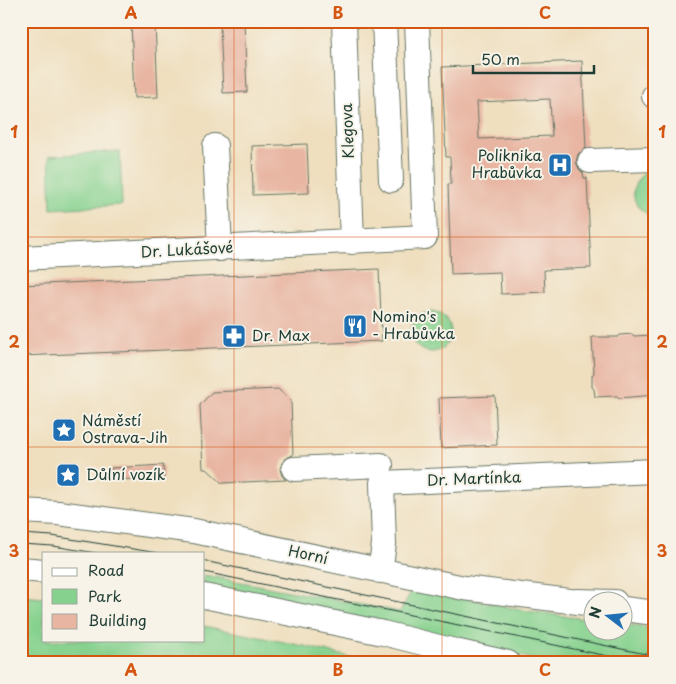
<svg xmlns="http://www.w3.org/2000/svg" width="676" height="684" font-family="'Playpen Sans',sans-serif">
	<rect width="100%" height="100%" fill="#f7f3e8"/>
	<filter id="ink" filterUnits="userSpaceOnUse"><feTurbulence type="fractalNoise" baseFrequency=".02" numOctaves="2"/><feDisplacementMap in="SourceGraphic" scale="10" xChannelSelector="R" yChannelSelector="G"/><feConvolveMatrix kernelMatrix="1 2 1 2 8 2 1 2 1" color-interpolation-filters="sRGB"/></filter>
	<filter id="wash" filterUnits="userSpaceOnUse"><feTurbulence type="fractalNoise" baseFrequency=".0096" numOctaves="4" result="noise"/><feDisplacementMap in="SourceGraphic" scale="20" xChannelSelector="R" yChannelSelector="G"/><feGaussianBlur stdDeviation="1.12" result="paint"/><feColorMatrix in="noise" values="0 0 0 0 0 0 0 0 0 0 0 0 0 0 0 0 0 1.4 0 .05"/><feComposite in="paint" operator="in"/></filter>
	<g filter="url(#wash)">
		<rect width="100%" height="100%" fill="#efdfbf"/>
		<path fill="#86d18e" stroke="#528761" d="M120,151L122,205L51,209L49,156Z
			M655,169V216C626,211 627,175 655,169Z
			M411 332a20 20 0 1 1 40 0a20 20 0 1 1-40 0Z
			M204,575L400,612L413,588L528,611L593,620L594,632H624V624L655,629V663H544L525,657L204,587Z
			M21,596L44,598V640H204V626L304,646L374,663H21Z"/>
		<g id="blocks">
			<path fill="#e8b5a2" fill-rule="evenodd" d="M131,21H155L158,97L134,98Z
				M220,21H244L247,92L223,93Z
				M582,61L586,148L578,154L576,162L579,169L583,173L584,178H587L591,268L544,270L545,292L501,294L500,272L451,274L448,184H451L450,157H446L442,67ZM550,99L552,136L479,139L477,102Z
				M307,144L309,193L253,195L252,146Z
				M379,269L382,341L21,356V285Z
				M632,334L634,336L653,335L655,395L619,398L617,396L595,397L594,389L592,387V375L594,373L592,337H618L620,335Z
				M278,389L291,401L293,455L286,458L282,463L280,469L282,476L286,480L222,483L207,469H203L200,405L212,392Z
				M495,396L497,445L441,448L439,398Z
				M163,465L164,478L112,480L111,468Z"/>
		</g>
	</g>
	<g filter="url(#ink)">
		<use href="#blocks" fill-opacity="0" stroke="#687665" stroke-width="1"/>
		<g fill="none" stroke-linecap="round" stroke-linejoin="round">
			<g stroke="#687665" stroke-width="26">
				<path id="minor" d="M344,21L352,242
					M384,21L391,180
					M654,96H655
					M215,146L220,249
					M590,161L655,159
					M21,258L425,237L417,21
					M294,469L381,465
					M21,511L58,513L194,531L464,588L594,604
					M21,569L44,571
					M380,571L384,544L382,483L655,471
					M204,596L383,633L455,651L508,663
					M577,601L615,602
					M624,609L655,613"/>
			</g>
			<use href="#minor" stroke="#fff" stroke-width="24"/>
			<path stroke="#1f3d34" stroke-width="1" d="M21,534L52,536L158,553
				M21,544L53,546L96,553
				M204,561L655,656
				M204,572L641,663"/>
		</g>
	</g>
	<path fill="none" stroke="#d45610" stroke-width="1" stroke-opacity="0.55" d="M234,21V663M442,21V663M21,237H655M21,447H655"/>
	<defs>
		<g id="hospital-square" transform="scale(1.25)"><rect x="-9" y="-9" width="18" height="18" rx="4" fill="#1f6fb2" stroke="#f7f3e8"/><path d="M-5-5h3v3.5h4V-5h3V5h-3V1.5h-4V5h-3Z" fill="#fff"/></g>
		<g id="restaurant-square" transform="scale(1.25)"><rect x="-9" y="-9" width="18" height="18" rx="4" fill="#1f6fb2" stroke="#f7f3e8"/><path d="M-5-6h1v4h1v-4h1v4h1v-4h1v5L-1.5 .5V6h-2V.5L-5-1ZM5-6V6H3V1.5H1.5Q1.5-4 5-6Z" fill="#fff"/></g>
		<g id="pharmacy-square" transform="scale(1.25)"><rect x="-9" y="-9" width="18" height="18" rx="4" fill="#1f6fb2" stroke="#f7f3e8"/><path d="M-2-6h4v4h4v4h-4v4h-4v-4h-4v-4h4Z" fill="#fff"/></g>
		<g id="sight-square" transform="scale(1.25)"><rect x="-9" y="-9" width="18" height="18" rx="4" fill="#1f6fb2" stroke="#f7f3e8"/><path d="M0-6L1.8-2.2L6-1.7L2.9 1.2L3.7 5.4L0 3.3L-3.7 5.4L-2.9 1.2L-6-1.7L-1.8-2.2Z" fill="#fff"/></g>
	</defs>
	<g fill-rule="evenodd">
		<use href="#hospital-square" x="560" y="165"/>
		<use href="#restaurant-square" x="355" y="326"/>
		<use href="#pharmacy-square" x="234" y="336"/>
		<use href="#sight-square" x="64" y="430"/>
		<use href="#sight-square" x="68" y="475"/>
	</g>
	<g text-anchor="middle" stroke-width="4" stroke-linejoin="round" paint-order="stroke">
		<g font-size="15" fill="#1f3d34" stroke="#f7f3e8">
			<text transform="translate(348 131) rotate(-92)" y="5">Klegova</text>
			<text transform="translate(187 250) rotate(-3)" y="5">Dr. Lukášové</text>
			<text transform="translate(474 479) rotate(-2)" y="5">Dr. Martínka</text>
			<text transform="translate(308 555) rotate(12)" y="5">Horní</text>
		</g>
		<g font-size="15" fill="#1f3d34" stroke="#f7f3e8" text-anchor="start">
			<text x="542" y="161" text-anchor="end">Poliknika<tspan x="542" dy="17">Hrabůvka</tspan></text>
			<text x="372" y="322">Nomino's<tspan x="372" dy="17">- Hrabůvka</tspan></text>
			<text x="252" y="341">Dr. Max</text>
			<text x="82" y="426">Náměstí<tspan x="82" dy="17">Ostrava-Jih</tspan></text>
			<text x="86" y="480">Důlní vozík</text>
		</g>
	</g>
	<rect width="676" height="684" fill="none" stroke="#f7f3e8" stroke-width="55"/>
	<rect x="42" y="552" width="162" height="90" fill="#f7f3e8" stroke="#a1aaa0"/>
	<rect x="52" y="568" width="25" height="8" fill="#ffffff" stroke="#a1aaa0"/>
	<text x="88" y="576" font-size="15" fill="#1f3d34">Road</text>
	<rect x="52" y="589" width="25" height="15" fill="#86d18e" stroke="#a1aaa0"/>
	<text x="88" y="602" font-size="15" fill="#1f3d34">Park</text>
	<rect x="52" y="614" width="25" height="15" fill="#e8b5a2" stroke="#a1aaa0"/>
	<text x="88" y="626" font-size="15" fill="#1f3d34">Building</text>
	<g transform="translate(608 616) rotate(286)"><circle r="24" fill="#f7f3e8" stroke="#a1aaa0"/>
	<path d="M0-4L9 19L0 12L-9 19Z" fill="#1f6fb2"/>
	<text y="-8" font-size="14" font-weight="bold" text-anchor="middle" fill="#1f3d34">N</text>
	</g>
	<path d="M473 65v8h121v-8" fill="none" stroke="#1f3d34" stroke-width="2.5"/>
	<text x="481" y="65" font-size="15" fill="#1f3d34" stroke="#f7f3e8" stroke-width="4" paint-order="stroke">50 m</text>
	<rect x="28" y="28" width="620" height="628" fill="none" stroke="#d45610" stroke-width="2"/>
	<g font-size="16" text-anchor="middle" font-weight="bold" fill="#d45610">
		<text x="131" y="19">A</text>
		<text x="338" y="19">B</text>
		<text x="545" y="19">C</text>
		<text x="14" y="138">1</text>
		<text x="662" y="138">1</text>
		<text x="14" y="348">2</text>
		<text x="662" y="348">2</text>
		<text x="14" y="557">3</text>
		<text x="662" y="557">3</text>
		<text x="131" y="676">A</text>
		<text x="338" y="676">B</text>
		<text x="545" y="676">C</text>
	</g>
</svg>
